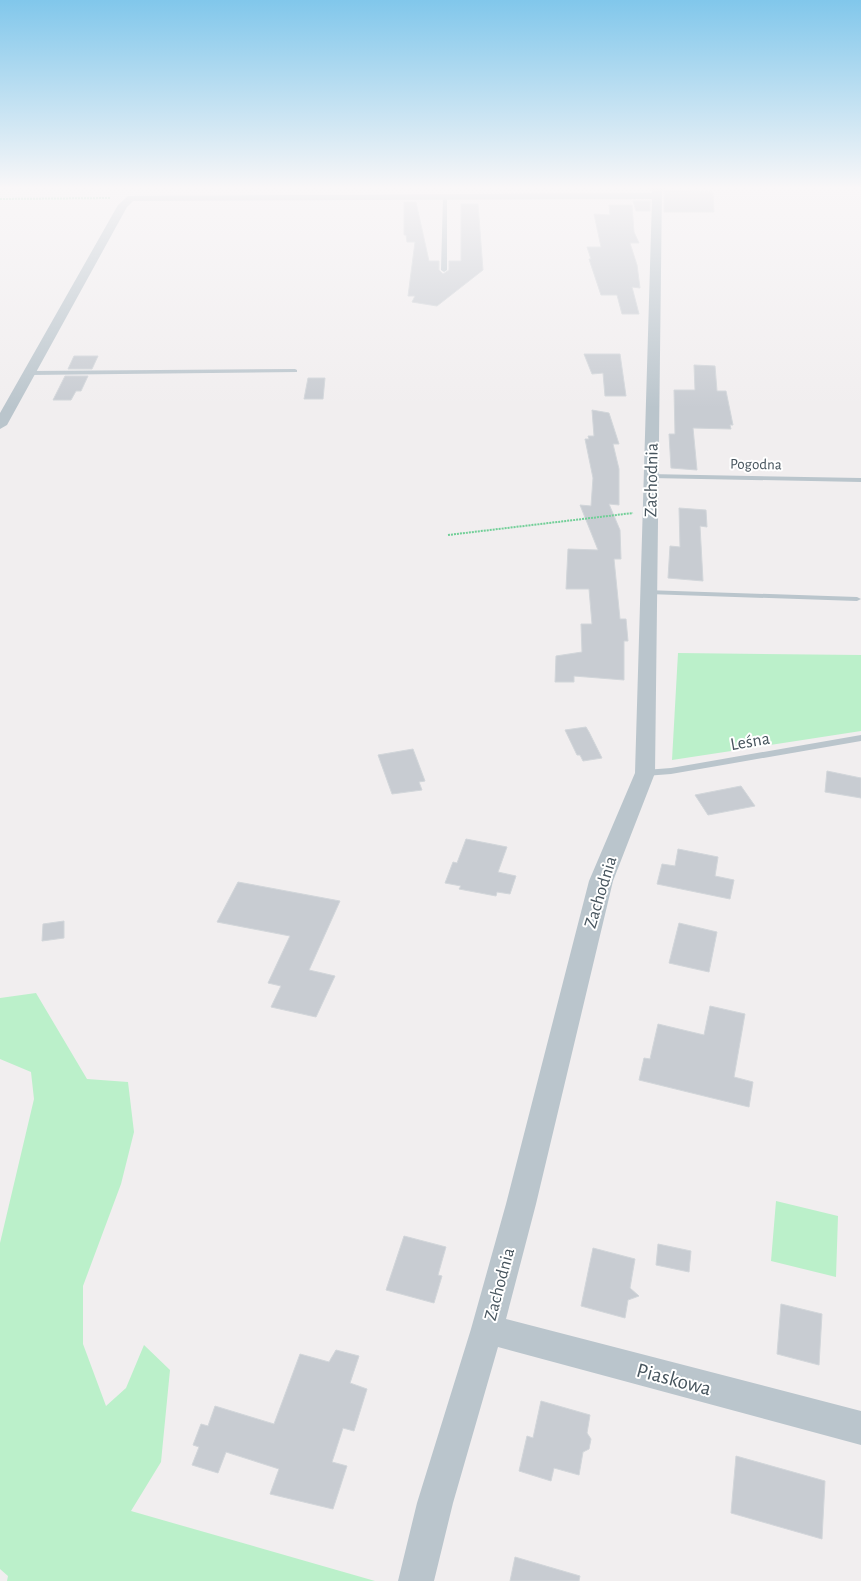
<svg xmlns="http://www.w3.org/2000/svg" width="861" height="1581" font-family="'Alegreya Sans',sans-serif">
	<rect width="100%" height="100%" fill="#f1eeef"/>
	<path fill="#bbf0ca" d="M678,653L861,655V731L672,760Z
		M36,993L87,1079L128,1082L134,1132L121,1184L83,1286V1344L106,1406L126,1388L144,1345L170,1370L161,1462L131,1511L375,1581H7L8,1576L0,1569V1243L34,1099L31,1072L0,1059V998Z
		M776,1201L838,1216L836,1277L771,1261Z"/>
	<path fill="#c8ccd2" stroke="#d2d6da" d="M664,190L713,192L714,212H664Z
		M633,201H650V211H636Z
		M404,202H416L429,261H439V270L443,274L449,270V261H461V204H478L483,270L437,306L412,302L415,296H408L415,242H407L406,235H404Z
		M609,205H632L634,232L639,243H630L637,265L640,288L632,287L639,314H622L617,295H601L589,259H591L587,247H601L594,214L610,215Z
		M584,354H620L626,396H605L603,373L592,374Z
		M74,356H98L92,369H68Z
		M694,365L715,366L717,391H726L733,425H730L731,429L693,428L697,470L671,468L669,434H675L674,390H695Z
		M65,376H88L81,391H76L71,400H53Z
		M308,378H325L323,399H304Z
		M592,410L609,413L619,444H613L619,469V505L609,504L620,530L621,559H614L620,619H626L628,641H624V680L574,676V682H555L556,656L582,652L581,624H592L589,589H566L568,549L598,550L580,505L591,506L593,478L585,439H589L588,436H594Z
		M679,508L706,510L707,527L700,526L703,581L668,578L670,546L680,547Z
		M586,727L589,732L602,758L583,761L580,755H577L565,730Z
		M413,749L425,781L419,782L422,790L392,794L378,755Z
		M827,771L861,778V798L825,792Z
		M741,786L755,806L708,815L695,795Z
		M466,839L507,847L498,872L516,876L510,894L497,892L496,896L459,889L461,886L445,883L453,862L457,863Z
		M678,849L718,857L715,876L734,880L730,899L657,884L662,864L675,866Z
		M238,882L340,901L309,970L335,976L316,1017L271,1007L281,986L268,983L290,936L217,922Z
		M64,921V938L42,941L43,924Z
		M679,923L717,932L709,972L669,963Z
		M710,1006L745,1014L734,1077L753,1082L749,1107L639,1080L644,1058L650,1059L658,1024L704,1035Z
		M404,1236L446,1247L438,1275L442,1276L434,1303L386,1290Z
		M658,1244L691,1251L689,1272L656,1265Z
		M593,1248L635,1259L630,1288L639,1296L628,1300L625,1318L581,1306Z
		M781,1304L822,1314L819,1365L777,1354Z
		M336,1350L359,1356L350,1383L367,1389L354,1431L343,1428L332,1462L347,1466L333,1509L270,1494L279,1469L226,1452L218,1473L192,1465L199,1447L193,1445L201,1424L208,1426L215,1406L274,1424L300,1354L329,1362Z
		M541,1401L590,1415L587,1433L591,1439L589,1449L583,1452L579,1475L554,1468L551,1481L519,1471L527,1436L533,1438Z
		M736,1456L825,1481L822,1539L731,1513Z
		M515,1557L580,1576L579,1581H510Z"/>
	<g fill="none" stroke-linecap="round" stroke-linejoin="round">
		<path stroke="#72cf98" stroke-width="2" stroke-dasharray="2 1" stroke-linecap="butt" d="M0,199L110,198
			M448,535L633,513"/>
		<path fill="#bac5cc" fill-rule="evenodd" d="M445,196L447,197V270L444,272L441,270L443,197Z
			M295,369L297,370V372L29,375L26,373L29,371Z
			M648,474L861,478V482L651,478L647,476Z
			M645,590L857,597L861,599L857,601L648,594H645Z
			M861,735V741L671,774L645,776L640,773L645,770L671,768Z"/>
		<path fill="#bac5cc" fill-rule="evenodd" d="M653,187H662L655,773L613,881L536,1204L506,1319L861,1411V1445L498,1347L453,1503L434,1581H398L417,1503L471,1329L506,1204L589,881L635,773L652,199L133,201L127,207L7,425L0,429V413L118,205L128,196L652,193Z"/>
	</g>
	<linearGradient id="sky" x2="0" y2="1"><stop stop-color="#81c7eb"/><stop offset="0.46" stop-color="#f9f7f8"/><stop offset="1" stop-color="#f9f7f8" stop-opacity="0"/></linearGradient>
	<rect width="861" height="408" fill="url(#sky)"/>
	<g text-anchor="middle" stroke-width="4" stroke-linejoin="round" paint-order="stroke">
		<g font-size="15" fill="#46545d" stroke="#fff">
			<text transform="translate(756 464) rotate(1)" y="5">Pogodna</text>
		</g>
		<g font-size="18" fill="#46545d" stroke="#fff">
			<text transform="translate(651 480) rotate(-89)" y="6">Zachodnia</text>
			<text transform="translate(750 741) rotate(-10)" y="6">Leśna</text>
			<text transform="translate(600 892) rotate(-73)" y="6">Zachodnia</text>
			<text transform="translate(499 1284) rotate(-75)" y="6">Zachodnia</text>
		</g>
		<g font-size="21" fill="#46545d" stroke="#fff">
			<text transform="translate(674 1379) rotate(15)" y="7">Piaskowa</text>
		</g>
	</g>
</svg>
